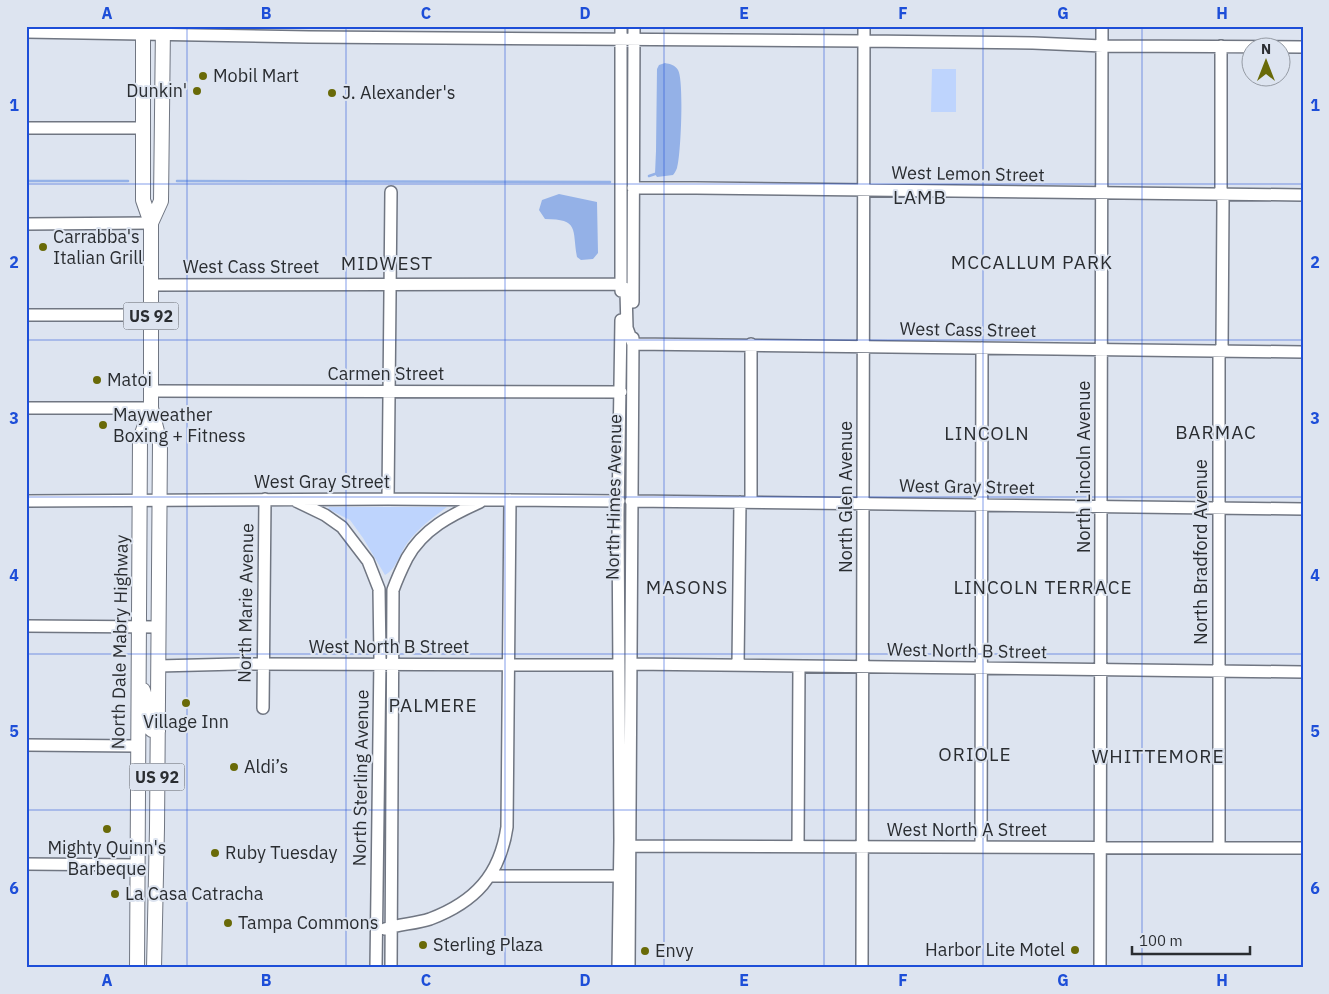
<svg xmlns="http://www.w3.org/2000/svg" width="1329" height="994" font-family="'IBM Plex Sans',sans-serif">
	<rect width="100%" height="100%" fill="#dde4f0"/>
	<path fill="#bed4fd" d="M932,69H956V112H931Z
		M329,507H447C433,517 419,528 408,542C400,552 397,569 385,575L363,538L350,520L328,509Z"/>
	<path fill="#94b1e7" d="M665,63C670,64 675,65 678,70C684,79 681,156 677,168C676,170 675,173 673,175L657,177L655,174L656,151L657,69L659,65Z
		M559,194L597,202L598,253L593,259L581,260L577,257C572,230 580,219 545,219L539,210L542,200Z"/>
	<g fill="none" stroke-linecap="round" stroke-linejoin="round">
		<path stroke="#94b1e7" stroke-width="2.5" d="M649,176L655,174
			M26,181H128
			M177,181L610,182"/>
		<g stroke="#707682" stroke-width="14">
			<path id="minor" d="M26,32L309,37L864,41L1033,43L1103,46L1303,47
				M26,128H143
				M633,188H696L1303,195
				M26,224L151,223
				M151,285L621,284L626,291L627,328L633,344L1303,352
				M621,291V26
				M633,302L634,26
				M26,315H151
				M151,391L621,392
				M26,408H151
				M388,499L391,192
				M26,501L388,499L619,501
				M296,501L325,515L342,527L368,561L379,589L380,658L376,968
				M631,501L1303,509
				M751,502V344
				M26,626L159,627
				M631,664L1303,672
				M738,665L740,502
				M158,666L238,664L619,665
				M263,708L265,499
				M26,745L137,746
				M630,846L1303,848
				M798,846L799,666
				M981,847L982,348
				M1219,848V357L1222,348L1223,201L1221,191V46
				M26,864L136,865
				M491,876H620
				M385,929C399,924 415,924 430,919C475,902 500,875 507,827L510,500
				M391,968L393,590C397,579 402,568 407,558C423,529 451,515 480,502
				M618,968L620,840L618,515L621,320
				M629,968L633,338
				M862,968L864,26
				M1100,968L1102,26"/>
		</g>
		<g stroke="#707682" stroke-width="16">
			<path id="major" d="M143,26V200L151,223V408L160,443L157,828L154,968
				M151,223L161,201L163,26
				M143,690L147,703L149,727L152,730L158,731
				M137,968L140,439L151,409"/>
		</g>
		<use href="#minor" stroke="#fff" stroke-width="11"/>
		<use href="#major" stroke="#fff" stroke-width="14"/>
	</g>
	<path fill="none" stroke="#1d4ed8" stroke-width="1" stroke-opacity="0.55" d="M187,26V968M346,26V968M505,26V968M664,26V968M824,26V968M983,26V968M1142,26V968M26,184H1303M26,340H1303M26,497H1303M26,654H1303M26,810H1303"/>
	<g fill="#696a08" stroke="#dde4f0" stroke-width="2">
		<circle cx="203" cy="76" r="5"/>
		<circle cx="197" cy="91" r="5"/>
		<circle cx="332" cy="93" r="5"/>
		<circle cx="43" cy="247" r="5"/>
		<circle cx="97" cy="380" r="5"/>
		<circle cx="103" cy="425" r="5"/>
		<circle cx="186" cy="703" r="5"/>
		<circle cx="234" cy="767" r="5"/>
		<circle cx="107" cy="829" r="5"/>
		<circle cx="215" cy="853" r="5"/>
		<circle cx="115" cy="894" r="5"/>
		<circle cx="228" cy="923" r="5"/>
		<circle cx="423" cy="945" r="5"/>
		<circle cx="1075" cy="950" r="5"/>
		<circle cx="645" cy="951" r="5"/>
	</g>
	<g text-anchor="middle" stroke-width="4" stroke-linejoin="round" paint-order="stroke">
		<g fill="#dde4f0" stroke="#60646a" stroke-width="1">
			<rect x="123.5" y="302.5" width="55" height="27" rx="4"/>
			<rect x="129.5" y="763.5" width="55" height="27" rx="4"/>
		</g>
		<g font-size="16" font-weight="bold" fill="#2a2d31">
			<text x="151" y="322">US 92</text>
			<text x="157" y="783">US 92</text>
		</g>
		<g font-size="18" fill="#2a2d31" stroke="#dde4f0" text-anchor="start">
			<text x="213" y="82">Mobil Mart</text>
			<text x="187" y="97" text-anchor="end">Dunkin'</text>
			<text x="342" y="99">J. Alexander's</text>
			<text x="53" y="243">Carrabba's<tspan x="53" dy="21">Italian Grill</tspan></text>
			<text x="107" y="386">Matoi</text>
			<text x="113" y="421">Mayweather<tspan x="113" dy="21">Boxing + Fitness</tspan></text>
			<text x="186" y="728" text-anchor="middle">Village Inn</text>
			<text x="244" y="773">Aldi’s</text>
			<text x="107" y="854" text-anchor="middle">Mighty Quinn's<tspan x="107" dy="21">Barbeque</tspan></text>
			<text x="225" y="859">Ruby Tuesday</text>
			<text x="125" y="900">La Casa Catracha</text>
			<text x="238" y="929">Tampa Commons</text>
			<text x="433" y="951">Sterling Plaza</text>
			<text x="1065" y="956" text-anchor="end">Harbor Lite Motel</text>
			<text x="655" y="957">Envy</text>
		</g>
		<g font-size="18" fill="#2a2d31" stroke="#dde4f0">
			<text transform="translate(968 174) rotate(1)" y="6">West Lemon Street</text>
			<text x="251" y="273">West Cass Street</text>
			<text transform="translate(968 330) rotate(1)" y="6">West Cass Street</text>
			<text x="386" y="380">Carmen Street</text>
			<text transform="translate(1084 467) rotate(-90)" y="6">North Lincoln Avenue</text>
			<text x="322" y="488">West Gray Street</text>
			<text transform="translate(967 487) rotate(1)" y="6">West Gray Street</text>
			<text transform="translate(614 497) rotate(-89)" y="6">North Himes Avenue</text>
			<text transform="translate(846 497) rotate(-90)" y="6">North Glen Avenue</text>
			<text transform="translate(1201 552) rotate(-90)" y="6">North Bradford Avenue</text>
			<text transform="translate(246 603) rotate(-89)" y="6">North Marie Avenue</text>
			<text transform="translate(120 642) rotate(-89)" y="6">North Dale Mabry Highway</text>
			<text x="389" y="653">West North B Street</text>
			<text transform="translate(967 651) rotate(1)" y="6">West North B Street</text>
			<text transform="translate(361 778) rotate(-89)" y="6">North Sterling Avenue</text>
			<text x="967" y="836">West North A Street</text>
		</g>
		<g font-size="19" letter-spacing="1" fill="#2a2d31" stroke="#dde4f0">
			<text x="920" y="204">LAMB</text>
			<text x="1032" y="269">MCCALLUM PARK</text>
			<text x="387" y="270">MIDWEST</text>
			<text x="1216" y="439">BARMAC</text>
			<text x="987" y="440">LINCOLN</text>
			<text x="687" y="594">MASONS</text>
			<text x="1043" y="594">LINCOLN TERRACE</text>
			<text x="433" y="712">PALMERE</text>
			<text x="975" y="761">ORIOLE</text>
			<text x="1158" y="763">WHITTEMORE</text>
		</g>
	</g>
	<rect width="1329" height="994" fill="none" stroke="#dde4f0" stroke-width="55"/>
	<g transform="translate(1266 62)"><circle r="24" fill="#dde4f0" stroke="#959ba4"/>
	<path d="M0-4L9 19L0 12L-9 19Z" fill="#696a08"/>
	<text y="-8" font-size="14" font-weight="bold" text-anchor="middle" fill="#2a2d31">N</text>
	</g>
	<path d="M1132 946v8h118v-8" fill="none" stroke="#2a2d31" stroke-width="2.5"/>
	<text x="1139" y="946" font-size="15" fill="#2a2d31" stroke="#dde4f0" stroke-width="4" paint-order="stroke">100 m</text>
	<rect x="28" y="28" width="1274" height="938" fill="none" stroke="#1d4ed8" stroke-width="2"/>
	<g font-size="16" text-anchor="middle" font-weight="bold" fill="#1d4ed8">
		<text x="107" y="19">A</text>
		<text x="266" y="19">B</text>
		<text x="426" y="19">C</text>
		<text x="585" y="19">D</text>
		<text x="744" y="19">E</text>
		<text x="903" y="19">F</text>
		<text x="1063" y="19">G</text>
		<text x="1222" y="19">H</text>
		<text x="14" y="111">1</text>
		<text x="1315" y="111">1</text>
		<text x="14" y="268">2</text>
		<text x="1315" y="268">2</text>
		<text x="14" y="424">3</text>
		<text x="1315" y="424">3</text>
		<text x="14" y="581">4</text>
		<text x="1315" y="581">4</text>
		<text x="14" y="737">5</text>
		<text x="1315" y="737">5</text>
		<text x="14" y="894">6</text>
		<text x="1315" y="894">6</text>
		<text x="107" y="986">A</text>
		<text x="266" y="986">B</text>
		<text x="426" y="986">C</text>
		<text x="585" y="986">D</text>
		<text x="744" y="986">E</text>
		<text x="903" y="986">F</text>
		<text x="1063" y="986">G</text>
		<text x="1222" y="986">H</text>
	</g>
</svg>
